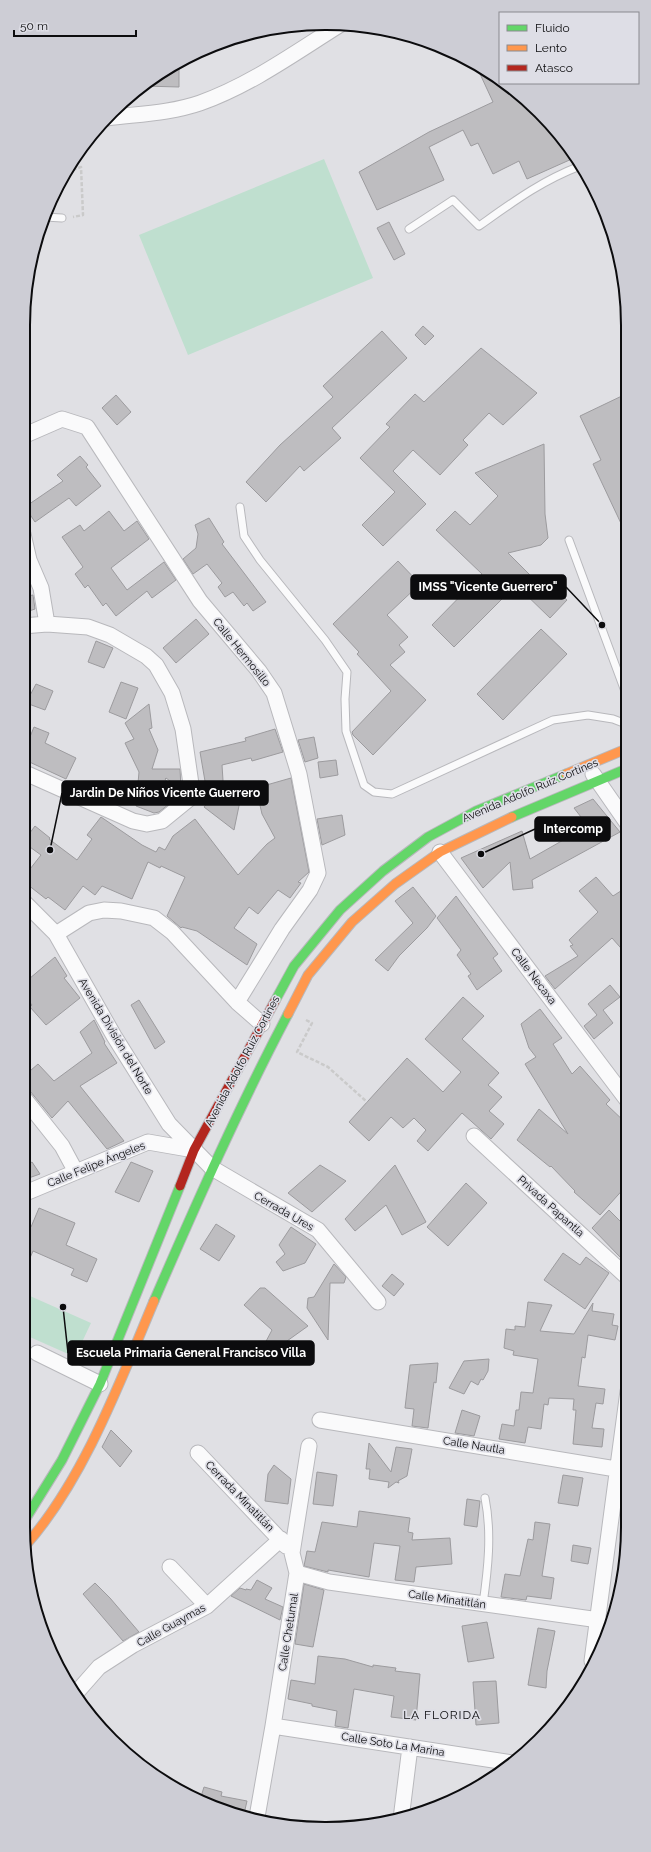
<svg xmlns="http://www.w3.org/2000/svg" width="651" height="1852" font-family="Raleway,sans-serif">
	<rect width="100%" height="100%" fill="#e0e0e4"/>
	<path fill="#bfdfcf" d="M324,159L373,278L188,355L139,235Z
		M30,1296L91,1323L75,1357L23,1334V1311Z"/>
	<path fill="#bebdc0" stroke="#9c9b9e" d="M475,63L553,126L574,158L527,179L519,161L493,174L478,143L471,146L463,130L429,147L444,180L377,210L359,172L429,132L493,102Z
		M167,69H179V87L143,86Z
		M389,222L405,254L394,260L377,228Z
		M423,326L434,336L425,345L415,335Z
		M382,331L407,358L332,428L341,438L304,471L300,466L266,502L246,482L280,445L333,397L323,386Z
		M481,348L537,393L503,425L489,413L463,440L468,445L440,475L413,450L393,471L426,504L383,546L362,525L395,492L360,458L390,427L386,424L415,394L424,402Z
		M626,394V534L593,464L601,460L580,416Z
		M116,395L131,412L117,425L102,408Z
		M544,444L545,514L548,538L541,545L508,553L537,582L543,576L567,600L550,618L516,585L454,647L432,625L482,574L436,530L455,511L470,525L498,496L475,473Z
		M80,456L88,465L86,467L101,486L76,506L69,498L35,522L25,507L63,481L57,475Z
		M109,511L124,531L137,521L149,539L111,568L127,590L164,562L176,580L152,598L147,591L116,616L106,603L103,606L88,585L85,588L75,574L83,567L62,537L80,525L84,531Z
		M209,518L224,542L222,544L266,602L253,611L247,603L244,606L233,592L225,597L218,587L222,583L207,564L193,574L183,559L196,548L198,534L195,525Z
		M398,561L420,584L387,615L408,637L399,645L405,652L390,665L426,700L373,755L353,735L352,732L391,691L357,654L359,652L333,624Z
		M33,595L35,609L23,613V597Z
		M196,619L209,634L176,663L163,648Z
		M541,629L567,654L503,720L477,694Z
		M96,641L113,648L104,668L88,662Z
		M121,682L138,688L126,719L109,712Z
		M36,684L53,691L45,710L26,703Z
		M149,704L152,728L149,729L158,750L152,769H180L181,789L166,778L165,779L178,797L159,812L154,813L136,806L139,772L125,743L134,739L125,723Z
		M34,727L49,733L45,743L76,758L66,779L23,759V754Z
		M275,729L283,752L252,761L251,758L222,765L224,796L240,801L234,830L204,807L217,791L206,787L200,752L246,741L245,738Z
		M314,737L318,758L305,762L298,740Z
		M336,760L338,775L320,778L318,762Z
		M291,778L309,872L298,882L301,883L290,898L278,890L258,914L249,907L234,928L257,944L247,965L197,931L182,927L181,928L167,916L185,877L161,866L160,868L148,862L132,899L102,886L95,895L83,886L65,910L48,897L46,899L23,881V878L41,855L23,842L35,826L50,838L49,839L77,860L92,839L87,835L101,817L142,845L156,852L159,847L165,850L173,836L195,819L238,875L267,844L275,838L262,814L256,788Z
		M593,799L620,832L532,880L533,888L513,890L510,862L483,888L461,858L522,831L530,859L588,826L574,808Z
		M342,815L345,835L322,845L317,819Z
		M596,877L613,896L627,887V955L612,938L555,989L545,976L578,956L570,946L573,945L569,940L598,912L579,891Z
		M413,887L436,916L427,928L399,956L388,971L375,960L413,923L395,901Z
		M456,896L498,954L493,958L502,971L477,990L468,976L471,974L457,955L461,950L437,918Z
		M55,957L67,976L64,978L80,998L46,1025L30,1007L32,1005L23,994V984Z
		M610,985L620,997L603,1010L613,1023L594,1039L584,1026L597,1015L588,1004Z
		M463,997L484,1016L462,1039L499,1073L488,1085L502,1097L489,1111L504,1124L491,1139L462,1113L428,1151L417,1141L426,1130L414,1118L403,1128L391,1117L369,1141L349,1122L407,1058L443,1092L461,1072L425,1039Z
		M139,1000L165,1042L155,1049L131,1005Z
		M540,1009L562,1038L553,1044L572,1074L580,1066L610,1100L606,1104L627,1124V1185L600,1215L574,1192L575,1191L551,1166L550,1167L517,1140L539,1109L568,1134L525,1064L536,1057L529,1048L521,1024Z
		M94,1020L105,1042L104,1043L117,1063L80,1086L124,1141L107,1149L68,1101L52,1118L30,1091L23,1087V1077L38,1064L54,1081L92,1053L80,1032Z
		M32,1162L40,1174L23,1180V1168Z
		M131,1162L153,1171L139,1202L115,1192Z
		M320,1165L346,1181L312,1212L288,1193Z
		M395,1165L426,1222L402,1235L386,1205L355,1231L345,1219Z
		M466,1183L487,1203L448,1246L427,1227Z
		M39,1208L75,1223L66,1245L97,1259L87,1282L71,1275L74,1269L33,1251L23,1274V1223L31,1227Z
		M609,1210L627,1228V1260L621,1255L620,1257L592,1228Z
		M216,1224L235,1236L219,1261L200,1249Z
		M291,1227L316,1244L305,1263L283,1271L276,1262L285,1254L279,1245Z
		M563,1253L580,1265L586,1257L609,1273L585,1309L544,1280Z
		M334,1264L346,1277L344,1283H330L328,1340L307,1308L308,1298L314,1297Z
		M392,1274L404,1284L394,1296L382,1286Z
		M260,1288H265L308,1326L280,1346L263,1347L272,1330L244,1305Z
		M528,1302L552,1305L540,1331L574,1334L593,1303L592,1311L614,1314L612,1325L618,1326L615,1340L588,1335L585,1358L582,1357L578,1386L605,1389L603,1404L596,1403L592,1428L604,1429L602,1447L573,1444L576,1410H573L574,1399L549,1398L548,1405L544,1404L541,1429L528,1427L525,1443L499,1439L502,1424L514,1426L516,1410H519L521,1392L533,1393L538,1359L513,1355L514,1351L504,1348L506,1329L515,1330V1326L525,1327Z
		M489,1359L488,1371L483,1380L481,1379L478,1385L471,1381L464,1394L449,1388L464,1361Z
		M438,1363L436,1383L434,1382L428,1428L412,1426L414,1409L405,1408L410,1365Z
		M462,1410L480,1416L474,1436L455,1433Z
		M111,1430L132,1451L120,1467L102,1447Z
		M369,1443L391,1472L396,1447L412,1449L407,1476L398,1481L399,1483L396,1482L388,1488L389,1482L369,1479L370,1469H366Z
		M274,1465L291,1479L288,1504L265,1501L268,1474Z
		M317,1472L337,1475L333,1506L313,1504Z
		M563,1475L583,1478L578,1506L558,1503Z
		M467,1499L480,1501L477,1527L464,1525Z
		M359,1511L410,1518L408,1532L413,1533L412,1540L450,1538L452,1564L416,1567L414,1582L395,1580L400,1546L374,1543L369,1577L328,1570V1572L304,1566L307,1551L315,1552L322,1522L357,1527Z
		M535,1522L550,1524L542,1576L554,1578L551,1599L527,1596L526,1600L501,1597L505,1574L520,1576L528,1539L533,1540Z
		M573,1545L591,1548L588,1564L571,1561Z
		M257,1580L272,1588L265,1599L283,1607L280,1620L231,1596L240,1588L246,1590V1589L251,1590Z
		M95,1583L110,1598L139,1632L123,1641L83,1594Z
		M304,1584L324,1590L313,1647L295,1644Z
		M487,1622L494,1658L468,1662L462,1626Z
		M538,1628L555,1631L547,1671L546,1688L528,1685Z
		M318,1656L345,1659L373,1667V1665L396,1668L395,1671L420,1674L416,1720L391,1717L394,1696L354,1689L348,1728L335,1726L337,1711L312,1706V1704L288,1699L291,1680L315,1684Z
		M496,1681L499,1723L476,1725L473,1682Z
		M204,1787L222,1792L221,1796L247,1801L244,1814L200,1800Z"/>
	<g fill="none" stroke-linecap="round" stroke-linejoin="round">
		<g stroke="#b8b8bc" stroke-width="9">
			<path id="lane" d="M45,217L62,218
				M409,229L453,200L479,226C513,202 541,181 580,166
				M240,507L244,536L260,560L325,640L347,672L345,699L346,731L364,785L374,792L392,794L553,720L588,715L613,719L626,724
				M569,540L626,694
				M483,1604C488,1569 492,1533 485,1498"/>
		</g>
		<g stroke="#b8b8bc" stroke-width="17">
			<path id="street" d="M107,118C138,114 171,113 200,103C251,85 296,52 341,24
				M23,436L62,419L87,427L200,601L259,671L274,693L299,774L318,873L310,890L282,929L237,1002
				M23,534L29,560L41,588L47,624
				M23,626L47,624L88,627L110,635L146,656L156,665L172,693L183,729L191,784L189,799L162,821L147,824L133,821L23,772
				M593,774L627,823
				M440,852L627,1100
				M23,901L56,934L114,1036L169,1124L212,1168L318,1230L378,1302
				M56,934L89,913L104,910L121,911L154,918L172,932L237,1002L262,1024
				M23,1097L62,1146L76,1172
				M474,1136L627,1277
				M23,1194L148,1142L194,1150
				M37,1353L100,1384
				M320,1420L628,1471
				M198,1453L286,1546
				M170,1567L207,1606
				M297,1573L329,1582L599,1620
				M592,1661L628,1391
				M77,1692L99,1667L133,1645L207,1606L281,1539
				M273,1726L512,1763
				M257,1817L273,1726L297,1573L292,1553L309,1446
				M401,1819L410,1747"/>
		</g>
		<g stroke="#b8b8bc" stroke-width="11">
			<path id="fast" d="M512,817L626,769
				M275,1001L294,966L340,910L383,871L428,837L476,811L566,774
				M154,1301C196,1204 239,1107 288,1014
				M23,1523L62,1460L100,1384L180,1186"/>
		</g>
		<g stroke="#b8b8bc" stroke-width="11">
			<path id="slow" d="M566,774L626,749
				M288,1014L308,975L352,922L395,884L440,852L512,817
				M25,1546C83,1481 120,1382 154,1301"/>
		</g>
		<g stroke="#b8b8bc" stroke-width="11">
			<path id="jam" d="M180,1186L194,1150L275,1001"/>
		</g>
		<path stroke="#cacaca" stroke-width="2.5" stroke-dasharray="4 2" stroke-linecap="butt" d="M67,172L81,167L83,215L73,217
			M306,1020L312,1023L297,1052L328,1067L367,1102"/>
		<use href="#lane" stroke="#fafafb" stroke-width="7"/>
		<use href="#street" stroke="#fafafb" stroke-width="15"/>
		<use href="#fast" stroke="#63d668" stroke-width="9"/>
		<use href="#slow" stroke="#ff974d" stroke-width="9"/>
		<use href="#jam" stroke="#b3261e" stroke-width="9"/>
	</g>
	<g text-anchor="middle" stroke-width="3.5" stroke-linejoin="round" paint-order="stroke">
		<g font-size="11" fill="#0c0c0e" stroke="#dedee6">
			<text transform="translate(242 652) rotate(51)" y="4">Calle Hermosillo</text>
			<text transform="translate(530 790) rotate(-23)" y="4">Avenida Adolfo Ruiz Cortines</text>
			<text transform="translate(534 976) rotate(53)" y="4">Calle Necaxa</text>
			<text transform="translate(116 1036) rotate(59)" y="4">Avenida División del Norte</text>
			<text transform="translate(242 1061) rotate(-62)" y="4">Avenida Adolfo Ruiz Cortines</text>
			<text transform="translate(96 1164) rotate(-22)" y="4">Calle Felipe Ángeles</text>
			<text transform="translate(551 1206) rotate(42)" y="4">Privada Papantla</text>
			<text transform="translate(284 1211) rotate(30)" y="4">Cerrada Ures</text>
			<text transform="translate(474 1445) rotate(9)" y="4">Calle Nautla</text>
			<text transform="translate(240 1496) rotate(46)" y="4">Cerrada Minatitlán</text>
			<text transform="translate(447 1599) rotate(8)" y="4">Calle Minatitlán</text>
			<text transform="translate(171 1625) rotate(-29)" y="4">Calle Guaymas</text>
			<text transform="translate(288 1632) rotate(-81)" y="4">Calle Chetumal</text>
			<text transform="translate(393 1744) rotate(9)" y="4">Calle Soto La Marina</text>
		</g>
		<g font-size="12" letter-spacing="1" fill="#0c0c0e" stroke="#dedee6">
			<text x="442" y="1719">LA FLORIDA</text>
		</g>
	</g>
	<path d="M0 0H651V1852H0ZM325 30H326A295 295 0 0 1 621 325V1527A295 295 0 0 1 326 1822H325A295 295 0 0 1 30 1527V325A295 295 0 0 1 325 30Z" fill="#cdcdd5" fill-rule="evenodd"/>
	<path fill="none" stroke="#0c0c0e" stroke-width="2" d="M325 30H326A295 295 0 0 1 621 325V1527A295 295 0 0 1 326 1822H325A295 295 0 0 1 30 1527V325A295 295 0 0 1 325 30Z"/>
	<path fill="none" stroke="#0c0c0e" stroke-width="1.5" d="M602 625L566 587M50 850L62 793M481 854L535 829M63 1307L68 1353"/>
	<g fill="#0c0c0e" stroke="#dedee6" stroke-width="1.5">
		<circle cx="602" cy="625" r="4"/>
		<circle cx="50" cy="850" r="4"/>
		<circle cx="481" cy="854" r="4"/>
		<circle cx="63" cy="1307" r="4"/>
	</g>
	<g fill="#0c0c0e" stroke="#0c0c0e" stroke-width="1.5">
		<rect x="411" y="575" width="155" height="24" rx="4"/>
		<rect x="62" y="781" width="206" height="24" rx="4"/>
		<rect x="535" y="817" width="75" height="24" rx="4"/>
		<rect x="68" y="1341" width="246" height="24" rx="4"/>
	</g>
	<g font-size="12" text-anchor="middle" font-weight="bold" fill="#fff">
		<text x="488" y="591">IMSS "Vicente Guerrero"</text>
		<text x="165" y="797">Jardin De Niños Vicente Guerrero</text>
		<text x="573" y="833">Intercomp</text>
		<text x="191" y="1357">Escuela Primaria General Francisco Villa</text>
	</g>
	<rect x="499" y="12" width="140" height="72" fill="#dedee6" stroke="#8a8a90"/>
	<rect x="507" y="25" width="20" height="6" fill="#63d668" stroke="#8a8a90"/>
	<text x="535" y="32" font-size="12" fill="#0c0c0e">Fluido</text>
	<rect x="507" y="45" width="20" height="6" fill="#ff974d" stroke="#8a8a90"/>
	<text x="535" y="52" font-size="12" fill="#0c0c0e">Lento</text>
	<rect x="507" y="65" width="20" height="6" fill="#b3261e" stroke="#8a8a90"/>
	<text x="535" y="72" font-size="12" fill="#0c0c0e">Atasco</text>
	<path d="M14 30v6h122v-6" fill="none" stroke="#0c0c0e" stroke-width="2"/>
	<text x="20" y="30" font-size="12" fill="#0c0c0e" stroke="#dedee6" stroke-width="3" paint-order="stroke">50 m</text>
</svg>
